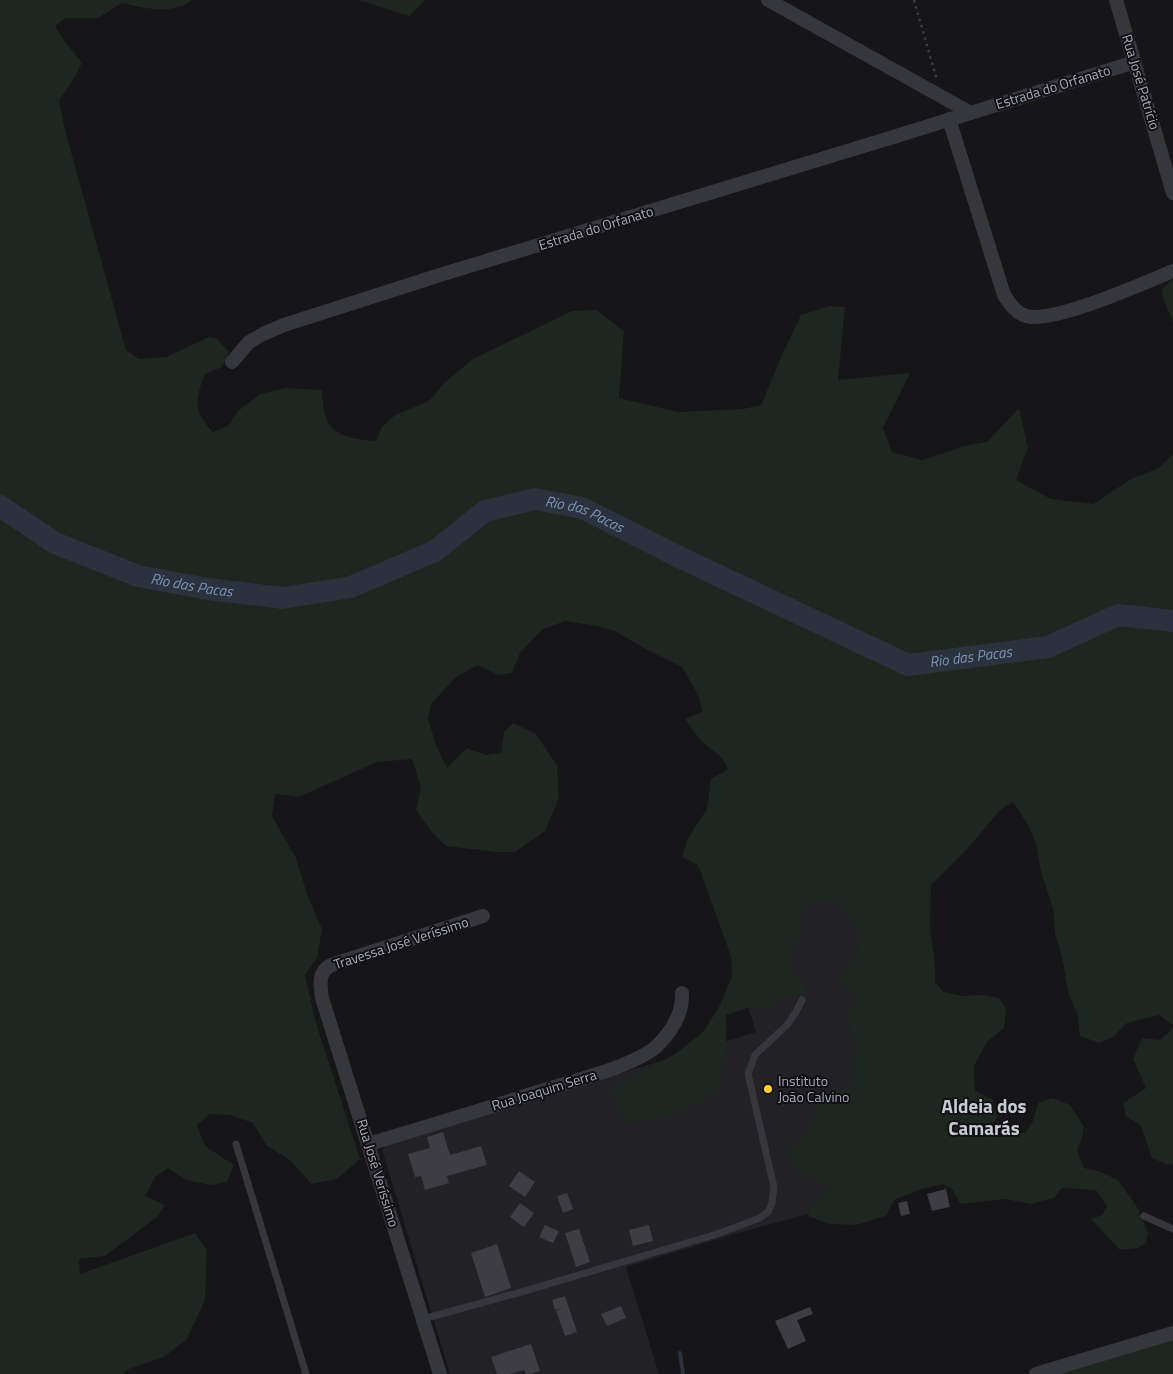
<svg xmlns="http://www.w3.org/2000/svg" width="1173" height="1374" font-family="'Titillium Web',sans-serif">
	<rect width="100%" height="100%" fill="#161518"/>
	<path fill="#222125" d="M882,844L990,1163L725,1237L626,1267L659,1374H450L382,1150L386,1145L756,1032L714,896Z"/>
	<path fill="#1d261f" d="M0,0H192C170,16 146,8 122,3L98,18H65L55,26L63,39L82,63L75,77L59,101L65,130L126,350L139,359L166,357L209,337L217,339L229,352L222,367L205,374C194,401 194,411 213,432L228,426L238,411L260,394L285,388L322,390C324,433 336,437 376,441L382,427L395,415L429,401L445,382L473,359L572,311L596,310L624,331L619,398L678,412L743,409L761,405L782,355L801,315L829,306L845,307L838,380L910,373L883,428L892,452L922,460L968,445L987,442L1019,408L1028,448L1016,480L1051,499L1093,504L1131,479L1159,468L1173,454V1025L1159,1015L1127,1023L1113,1037L1099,1043L1080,1036L1078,1016L1069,996L1062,957L1055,933L1053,908L1041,872L1036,844L1028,825L1013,802L1000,810L969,847L931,885L930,928L935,964V982L944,992L963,996L982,995L999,998L1006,1008L1004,1028L987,1042L974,1066L975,1091L993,1100L997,1117L990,1133L999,1137L1026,1132L1033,1121L1038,1103L1053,1098L1070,1105L1084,1127L1082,1138L1077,1150L1084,1168L1099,1171L1118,1180L1137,1207L1148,1233L1146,1243L1138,1248L1120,1250L1091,1219L1102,1215L1107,1206L1096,1190L1062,1188L1054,1198L1031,1204L1005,1199L960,1204L952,1189L943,1184L922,1189L894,1200L886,1216L856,1225L829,1224L808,1216L815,1203L832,1187L798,1172L787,1151C810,1136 812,1132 816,1105L833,1092L853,1086L855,1042L847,1016L859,998L838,981L855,959L862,935L837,900L810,903L797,917C801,936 798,941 789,958L792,973L804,983L806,998L784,996L771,1007H751L726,1015C728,1047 724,1063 715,1094L674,1116L625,1123L611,1088L675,1054L702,1033L718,1009L732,977L731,956L698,865L682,857L688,838L707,809L711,779L728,769L722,758L701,741L685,719L702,712L699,697L682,667L649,651L615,631L597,626L565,621L542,630L520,653L512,673L498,675L478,665L456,677L431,704L428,719L436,745L447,768L467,748L486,755L501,753L504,732L513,723L535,733L557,765L559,798L545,831L515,852H496L446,846L431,831L416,810L421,787L412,759L377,762L299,797L275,794L272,816L296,858L308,897L322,929L317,958L305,975L316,1023L360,1159L337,1179L311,1184L291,1161L267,1146L253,1123L230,1115L210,1114L197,1125L205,1146L234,1165L227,1182L211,1185L186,1180L168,1168L155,1177L145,1196L165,1205L157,1217L105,1256L79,1259L80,1274L195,1233L207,1250L205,1300L187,1339L164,1357L126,1370L124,1374H0Z
		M358,0H425L409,16Z
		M1173,279V322L1163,298L1162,289Z
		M1173,1028V1164L1168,1165L1152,1158L1141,1126L1126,1116L1123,1103L1146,1088L1133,1059L1142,1038L1160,1040Z
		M1173,1337V1374H1056Z"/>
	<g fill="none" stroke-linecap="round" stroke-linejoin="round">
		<path stroke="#2a323d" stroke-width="4" d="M680,1353L683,1374"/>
		<path stroke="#2a323d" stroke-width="22" id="s1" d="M0,506L55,543L138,576L208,589L283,598L351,587L435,551L485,511L535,499L582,508L677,556L908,665L1048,647L1118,615L1173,621"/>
	</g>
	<path fill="#3d3d43" d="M443,1132L450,1155L481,1146L487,1165L447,1176L449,1183L425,1190L421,1176L415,1177L408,1154L430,1148L427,1137Z
		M519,1171L535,1182L525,1197L509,1186Z
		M946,1189L950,1207L932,1211L927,1194Z
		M567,1193L573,1209L563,1213L557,1196Z
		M907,1201L910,1214L901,1216L898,1203Z
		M520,1203L534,1213L524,1227L510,1217Z
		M545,1225L559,1231L553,1243L539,1237Z
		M649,1225L653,1241L633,1246L629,1230Z
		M579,1229L590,1262L576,1267L565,1233Z
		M497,1244L511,1288L485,1297L471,1253Z
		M565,1296L577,1332L565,1336L556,1311L562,1308L555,1310L552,1300Z
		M621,1306L626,1318L607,1326L601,1314Z
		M810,1307L813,1314L797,1320L806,1341L788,1349L775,1321Z
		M531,1344L540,1371L530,1374H526L524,1370L510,1374H497L491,1357Z"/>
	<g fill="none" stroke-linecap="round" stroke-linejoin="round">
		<path stroke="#3c3d44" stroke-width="2.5" stroke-dasharray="2.5 4" stroke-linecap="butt" d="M914,0L937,80"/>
		<path stroke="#36363d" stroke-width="7" d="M236,1144L306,1374
			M1144,1216L1173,1229
			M423,1319L518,1293L717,1234L760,1218L768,1212L772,1203L774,1187L748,1074L755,1055L787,1025L796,1012L802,1000"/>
		<path stroke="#36363d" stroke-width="14" d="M768,0L971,113
			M1116,0L1173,193
			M949,119L1004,295C1010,304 1016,313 1026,316C1053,324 1144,283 1173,271
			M232,362L249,342L263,334L284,325L443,274L890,138L1135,62
			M369,1144C428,1126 488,1108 547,1089C577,1080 634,1066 657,1046C671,1032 683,1013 682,993
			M440,1374L322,998C320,984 318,972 331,965L483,916
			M1036,1374L1173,1333"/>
	</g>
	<circle fill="#ffcf26" stroke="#111013" stroke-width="2" cx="768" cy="1089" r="5"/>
	<g text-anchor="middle" stroke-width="4" stroke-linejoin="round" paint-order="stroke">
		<g font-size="14" fill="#a6aab9" stroke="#111013">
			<text transform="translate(1141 82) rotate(73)" y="5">Rua José Patrício</text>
			<text transform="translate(1053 87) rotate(-17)" y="5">Estrada do Orfanato</text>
			<text transform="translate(596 228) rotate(-17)" y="5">Estrada do Orfanato</text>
			<text transform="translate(401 943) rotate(-18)" y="5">Travessa José Veríssimo</text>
			<text transform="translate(544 1090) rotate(-17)" y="5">Rua Joaquim Serra</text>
			<text transform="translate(378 1173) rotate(73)" y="5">Rua José Veríssimo</text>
		</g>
		<g font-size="14" fill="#a6aab9" stroke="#111013" text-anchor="start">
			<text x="778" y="1086">Instituto<tspan x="778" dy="16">João Calvino</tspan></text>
		</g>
		<g font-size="15" font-style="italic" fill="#7a94b7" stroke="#111013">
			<text dy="5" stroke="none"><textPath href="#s1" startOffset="630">Rio das Pacas</textPath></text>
			<text dy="5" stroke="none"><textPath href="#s1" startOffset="210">Rio das Pacas</textPath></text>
			<text dy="5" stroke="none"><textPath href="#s1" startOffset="1051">Rio das Pacas</textPath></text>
		</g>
		<g font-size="19" font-weight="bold" fill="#c8cad4" stroke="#111013">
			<text x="984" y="1113">Aldeia dos<tspan x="984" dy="22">Camarás</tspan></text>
		</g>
	</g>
</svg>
